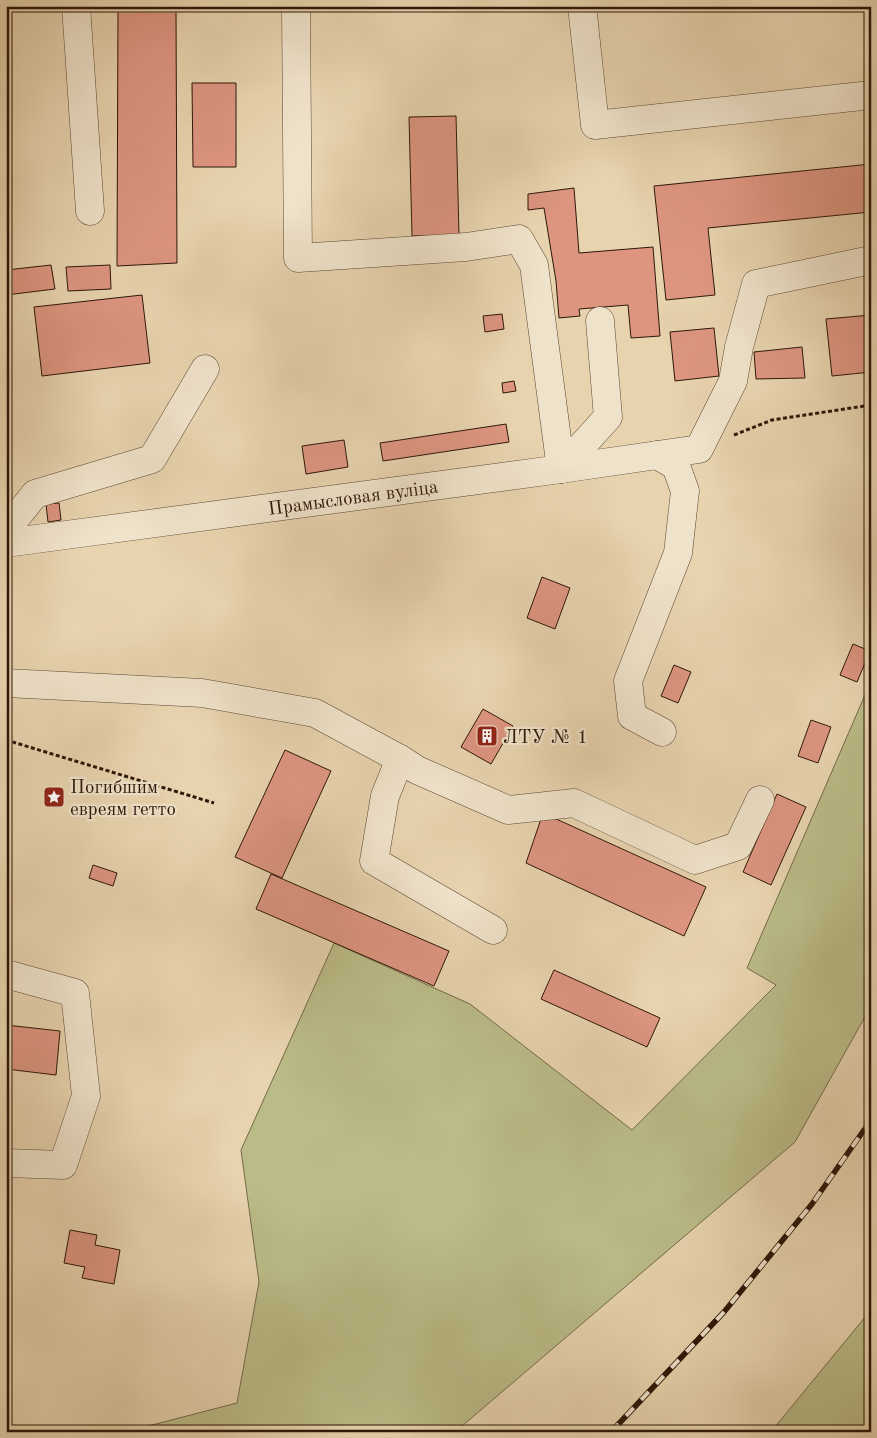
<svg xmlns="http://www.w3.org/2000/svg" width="877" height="1438" font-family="'Old Standard TT',serif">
	<rect width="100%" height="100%" fill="#e7d3ae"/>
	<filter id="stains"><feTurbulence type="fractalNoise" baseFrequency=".004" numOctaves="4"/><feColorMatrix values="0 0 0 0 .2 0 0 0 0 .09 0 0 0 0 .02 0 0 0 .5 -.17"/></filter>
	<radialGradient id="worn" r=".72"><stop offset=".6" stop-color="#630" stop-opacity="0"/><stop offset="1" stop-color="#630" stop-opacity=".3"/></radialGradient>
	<path fill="#babb87" stroke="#746948" d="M871,681V1006L795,1142L455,1432H125L237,1403L259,1282L241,1150L334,943L470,1004L632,1130L776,985L747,968Z
		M871,1310V1432H770L779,1422Z"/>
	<path fill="#dd9580" stroke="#2e1708" d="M118,7H176L177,263L117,266Z
		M192,83H236V167H193Z
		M456,116L459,235L412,236L409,117Z
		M871,164V212L708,228L715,295L666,300L654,186Z
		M574,188L579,253L653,247L660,336L631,338L628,305L579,309L580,316L559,318L556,281L544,208L528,210V194Z
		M51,265L55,289L6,295V270Z
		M110,265L111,289L68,291L66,267Z
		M142,295L150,363L42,376L34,307Z
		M502,314L504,329L485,332L483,316Z
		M871,315V372L832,376L826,319Z
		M714,328L719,376L675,381L670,332Z
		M802,347L805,378L756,379L754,352Z
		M514,381L516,391L503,393L502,383Z
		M506,424L509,442L383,461L380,443Z
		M344,440L348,467L306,474L302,446Z
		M59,503L61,520L48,522L46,504Z
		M542,577L570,588L555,629L527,618Z
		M853,644L870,651L857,682L840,675Z
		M674,665L691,672L678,703L661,696Z
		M483,709L513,726L491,764L461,747Z
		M811,720L831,727L818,763L798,756Z
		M285,750L331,771L282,878L235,857Z
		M777,794L806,807L771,885L743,872Z
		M543,813L706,887L684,936L526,863Z
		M93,865L117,873L113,886L89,878Z
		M271,874L449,951L434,986L256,909Z
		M554,970L660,1018L647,1047L541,999Z
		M6,1025L60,1031L56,1075L6,1069Z
		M70,1230L97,1235L95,1245L120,1250L114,1284L82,1278L85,1267L64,1263Z"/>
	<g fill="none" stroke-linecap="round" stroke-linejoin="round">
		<g stroke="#5c4632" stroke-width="29">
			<g id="minor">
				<path d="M76,6L90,211"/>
				<path d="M582,6L595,125L871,95"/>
				<path d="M296,8L298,258L466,247L519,239L534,265L561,469"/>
				<path d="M657,455L676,466L685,491L678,553L628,681L632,716L662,732"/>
				<path d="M561,469L608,417L600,321"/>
				<path d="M6,530L35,494L152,459L205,369"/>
				<path id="s1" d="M6,543L561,469L699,449L733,381L739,347L756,284L871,260"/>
				<path d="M6,683L202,693L315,713L400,759L417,770L508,810L574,803L695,860L738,846L760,800"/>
				<path d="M400,759L385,796L374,861L493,930"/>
				<path d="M6,974L75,993L86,1096L63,1165L6,1163"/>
			</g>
		</g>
		<path stroke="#2e1708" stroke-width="3" stroke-dasharray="4 2.5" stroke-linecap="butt" d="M734,435L772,420L871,405
			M6,740L214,803"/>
		<use href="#minor" stroke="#efe2ca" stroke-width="28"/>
		<g stroke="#2e1708" stroke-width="5.5">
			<path id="rail" d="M611,1432L724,1312L812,1204L871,1120"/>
		</g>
		<use href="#rail" stroke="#efe2ca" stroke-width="4" stroke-dasharray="11" stroke-linecap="butt"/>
	</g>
	<defs>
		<g id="building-square" transform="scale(1.125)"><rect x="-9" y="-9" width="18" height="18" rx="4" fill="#8f2418" stroke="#efe2ca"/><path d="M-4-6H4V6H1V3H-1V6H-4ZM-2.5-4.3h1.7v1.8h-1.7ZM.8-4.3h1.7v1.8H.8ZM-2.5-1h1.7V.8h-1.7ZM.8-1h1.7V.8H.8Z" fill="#fff"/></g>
		<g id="sight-square" transform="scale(1.125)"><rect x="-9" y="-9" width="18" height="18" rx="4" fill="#8f2418" stroke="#efe2ca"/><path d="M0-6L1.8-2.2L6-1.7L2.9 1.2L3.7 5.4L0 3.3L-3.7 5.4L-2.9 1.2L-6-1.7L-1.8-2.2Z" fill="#fff"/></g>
	</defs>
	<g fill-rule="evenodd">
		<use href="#building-square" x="487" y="736"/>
		<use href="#sight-square" x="54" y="797"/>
	</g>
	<g text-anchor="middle" stroke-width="4.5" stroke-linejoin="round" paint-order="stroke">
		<g font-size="19" fill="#2e1708" stroke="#efe2ca">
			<text dy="7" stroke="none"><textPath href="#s1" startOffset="350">Прамысловая вуліца</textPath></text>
		</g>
		<g font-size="19" fill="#2e1708" stroke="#efe2ca" text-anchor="start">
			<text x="503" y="743">ЛТУ № 1</text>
			<text x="70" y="793">Погибшим<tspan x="70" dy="22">евреям гетто</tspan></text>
		</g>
	</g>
	<rect width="877" height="1438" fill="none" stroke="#e7d3ae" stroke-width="25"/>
	<rect x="8" y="8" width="862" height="1423" fill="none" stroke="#2e1708" stroke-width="2.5"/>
	<rect x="12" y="12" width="852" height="1413" fill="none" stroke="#2e1708"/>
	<rect width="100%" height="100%" filter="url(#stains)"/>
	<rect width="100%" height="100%" fill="url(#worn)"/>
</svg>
